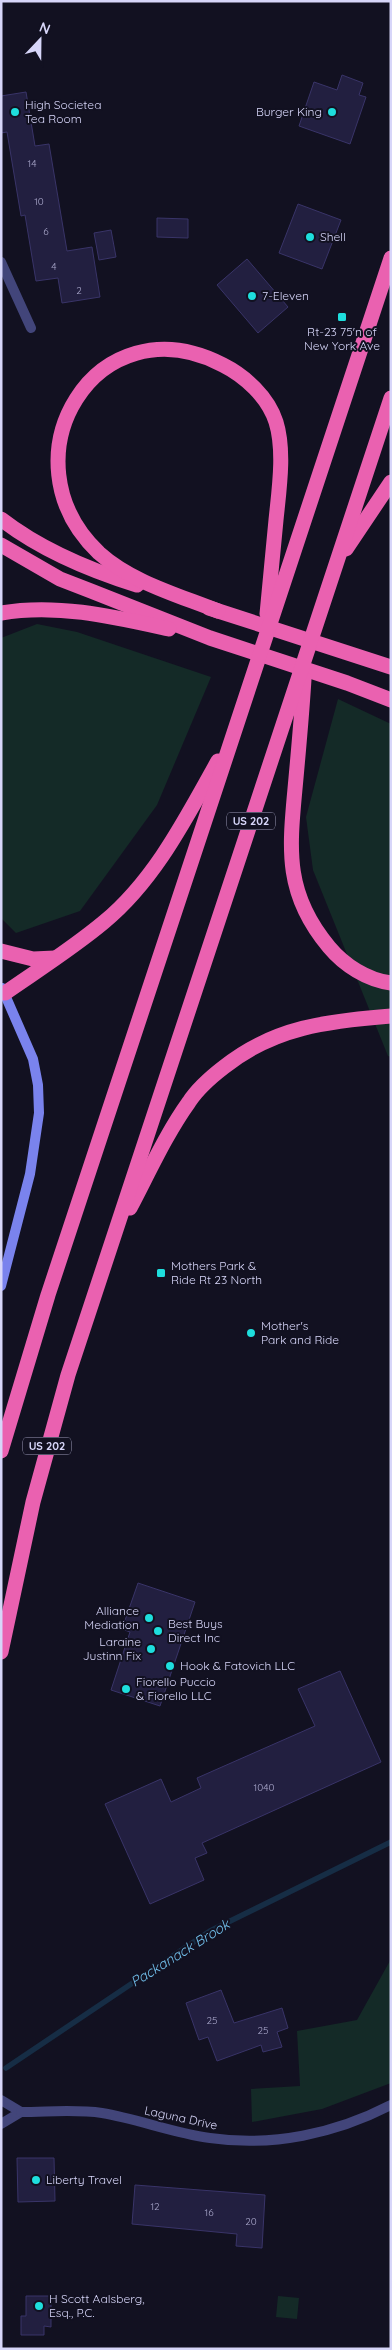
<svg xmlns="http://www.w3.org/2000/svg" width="392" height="2350" viewBox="0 0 392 2350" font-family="Quicksand,sans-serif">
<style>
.green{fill:#142a27}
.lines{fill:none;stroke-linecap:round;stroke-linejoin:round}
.stream{stroke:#162d45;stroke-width:5.5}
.building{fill:#221f40;stroke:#393468}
.street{stroke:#42457a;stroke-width:10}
.secondary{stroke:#7a83ed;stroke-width:10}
.highway{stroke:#ea61b0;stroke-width:15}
.poi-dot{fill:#1ededd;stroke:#121121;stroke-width:2}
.labels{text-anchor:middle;stroke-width:4;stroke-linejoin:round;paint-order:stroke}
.number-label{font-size:10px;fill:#aaa8cb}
.shield{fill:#121121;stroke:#9c9bb8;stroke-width:1}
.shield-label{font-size:11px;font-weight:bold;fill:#d7d6f9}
.poi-label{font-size:12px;fill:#d7d6f9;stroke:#121121;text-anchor:start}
.street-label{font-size:12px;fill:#d7d6f9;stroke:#121121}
.water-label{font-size:14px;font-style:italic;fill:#72c0ec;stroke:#121121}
</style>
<rect width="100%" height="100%" fill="#121121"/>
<g class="green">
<polygon points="37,624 77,632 211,677 157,805 80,911 16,933 1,918 1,638"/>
<polygon points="338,699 391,724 391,1057 388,1056 313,870 306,817"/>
<polygon points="391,1959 391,2083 322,2109 252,2122 251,2089 300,2086 297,2031 357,2020"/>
<polygon points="278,2296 299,2298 297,2319 276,2317"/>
</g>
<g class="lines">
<polyline class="stream" points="6,2068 210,1931 391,1842"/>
</g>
<g class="building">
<polygon points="342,75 363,83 359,95 366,97 350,144 299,126 314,82 337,90"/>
<polygon points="26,92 35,146 49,144 67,251 92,247 100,297 62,303 58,278 36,281 25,215 21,216 7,132 1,133 1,96"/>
<polygon points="298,204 341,220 322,269 279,253"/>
<polygon points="157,218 188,219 188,238 157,237"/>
<polygon points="111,230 116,257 99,260 94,233"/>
<polygon points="247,259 288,307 258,333 217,285"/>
<polygon points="138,1583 195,1602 160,1706 111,1690 130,1632 122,1629"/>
<polygon points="340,1671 381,1762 202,1843 207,1853 195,1858 204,1880 150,1904 105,1804 161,1779 171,1802 201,1788 197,1778 315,1726 298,1689"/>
<polygon points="221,1990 234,2023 282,2008 288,2028 277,2032 282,2047 263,2052 261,2045 217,2061 208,2037 199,2040 186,2003"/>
<polygon points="17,2158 54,2158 55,2201 18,2202"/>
<polygon points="135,2185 265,2195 262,2248 236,2246 237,2234 132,2224"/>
<polygon points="26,2296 51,2296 51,2327 44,2326 44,2335 21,2335 21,2316 26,2316"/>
</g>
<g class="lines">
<g class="street">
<polyline points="1,262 31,328"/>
<polyline points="1,2100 21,2112 1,2124"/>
<path d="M21,2112C48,2112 75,2109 102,2113C138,2119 173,2133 210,2138C272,2147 335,2134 391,2105"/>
</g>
<polyline class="secondary" points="1,1286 30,1174 39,1113 38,1085 33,1059 2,988"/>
<g class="highway">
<path d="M1,519C41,550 89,570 137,585"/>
<polyline points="1,545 60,579 91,591 210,638 347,683 391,700"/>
<polyline points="346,549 391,482"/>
<polyline points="209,608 391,667"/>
<path d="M218,611C178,595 131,582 99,553C0,459 96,299 223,365C245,376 268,397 276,422C285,451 279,490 276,520C273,551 270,583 267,614"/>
<path d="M1,613C57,603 115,617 169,629"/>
<path d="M304,679C302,712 299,745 296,778C290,845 282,891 329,947C344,965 367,980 391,983"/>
<polyline points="1,951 33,959 55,958"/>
<path d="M5,993C38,970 73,948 104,922C155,880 186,818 218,761"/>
<path d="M130,1208C149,1172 166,1134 189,1102C198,1088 211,1077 224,1067C274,1027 328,1021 391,1016"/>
<polyline points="1,1451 48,1295 391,258"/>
<polyline points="1,1652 33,1502 68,1375 391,398"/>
</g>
</g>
<g class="poi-dot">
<circle cx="15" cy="112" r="5"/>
<circle cx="332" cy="112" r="5"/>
<circle cx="310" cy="237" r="5"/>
<circle cx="252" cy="296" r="5"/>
<rect x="337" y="312" width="10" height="10" rx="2.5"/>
<rect x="156" y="1268" width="10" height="10" rx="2.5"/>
<circle cx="251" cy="1333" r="5"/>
<circle cx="149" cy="1618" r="5"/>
<circle cx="158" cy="1631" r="5"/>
<circle cx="151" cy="1649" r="5"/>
<circle cx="170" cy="1666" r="5"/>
<circle cx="126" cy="1689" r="5"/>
<circle cx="36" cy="2180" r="5"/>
<circle cx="39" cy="2306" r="5"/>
</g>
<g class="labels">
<g class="number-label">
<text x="32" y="167">14</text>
<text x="39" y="205">10</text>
<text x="46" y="235">6</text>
<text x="54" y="270">4</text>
<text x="79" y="294">2</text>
<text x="264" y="1791">1040</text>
<text x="212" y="2024">25</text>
<text x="263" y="2034">25</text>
<text x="155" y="2210">12</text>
<text x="209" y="2216">16</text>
<text x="251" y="2225">20</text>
</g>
<g class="shield">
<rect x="227" y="812.5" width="48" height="17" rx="4"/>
<rect x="23" y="1437.5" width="48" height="17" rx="4"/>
</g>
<g class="shield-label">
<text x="251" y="825">US 202</text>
<text x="47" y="1450">US 202</text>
</g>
<g class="poi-label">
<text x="25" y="109">High Societea<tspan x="25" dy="14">Tea Room</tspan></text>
<text x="322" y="116" text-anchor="end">Burger King</text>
<text x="320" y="241">Shell</text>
<text x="262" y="300">7-Eleven</text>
<text x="342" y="336" text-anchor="middle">Rt-23 75'n of<tspan x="342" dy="14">New York Ave</tspan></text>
<text x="171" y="1270">Mothers Park &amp;<tspan x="171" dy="14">Ride Rt 23 North</tspan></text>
<text x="261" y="1330">Mother's<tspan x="261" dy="14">Park and Ride</tspan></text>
<text x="139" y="1615" text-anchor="end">Alliance<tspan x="139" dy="14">Mediation</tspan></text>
<text x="168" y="1628">Best Buys<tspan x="168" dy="14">Direct Inc</tspan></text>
<text x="141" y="1646" text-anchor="end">Laraine<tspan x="141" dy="14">Justinn Fix</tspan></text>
<text x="180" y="1670">Hook &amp; Fatovich LLC</text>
<text x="136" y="1686">Fiorello Puccio<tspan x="136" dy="14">&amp; Fiorello LLC</tspan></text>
<text x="46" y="2184">Liberty Travel</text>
<text x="49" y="2303">H Scott Aalsberg,<tspan x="49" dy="14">Esq., P.C.</tspan></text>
</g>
<g class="street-label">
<text transform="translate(181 2118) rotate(12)" y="4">Laguna Drive</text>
</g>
<g class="water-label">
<text transform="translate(180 1953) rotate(-32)" y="5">Packanack Brook</text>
</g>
</g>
<rect width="392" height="2350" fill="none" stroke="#d7d6f9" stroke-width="5"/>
<g transform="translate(40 40) rotate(22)" stroke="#121121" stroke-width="4" paint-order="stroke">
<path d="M0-4L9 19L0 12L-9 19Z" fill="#d7d6f9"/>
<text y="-8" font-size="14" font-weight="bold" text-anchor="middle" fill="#d7d6f9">N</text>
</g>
</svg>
